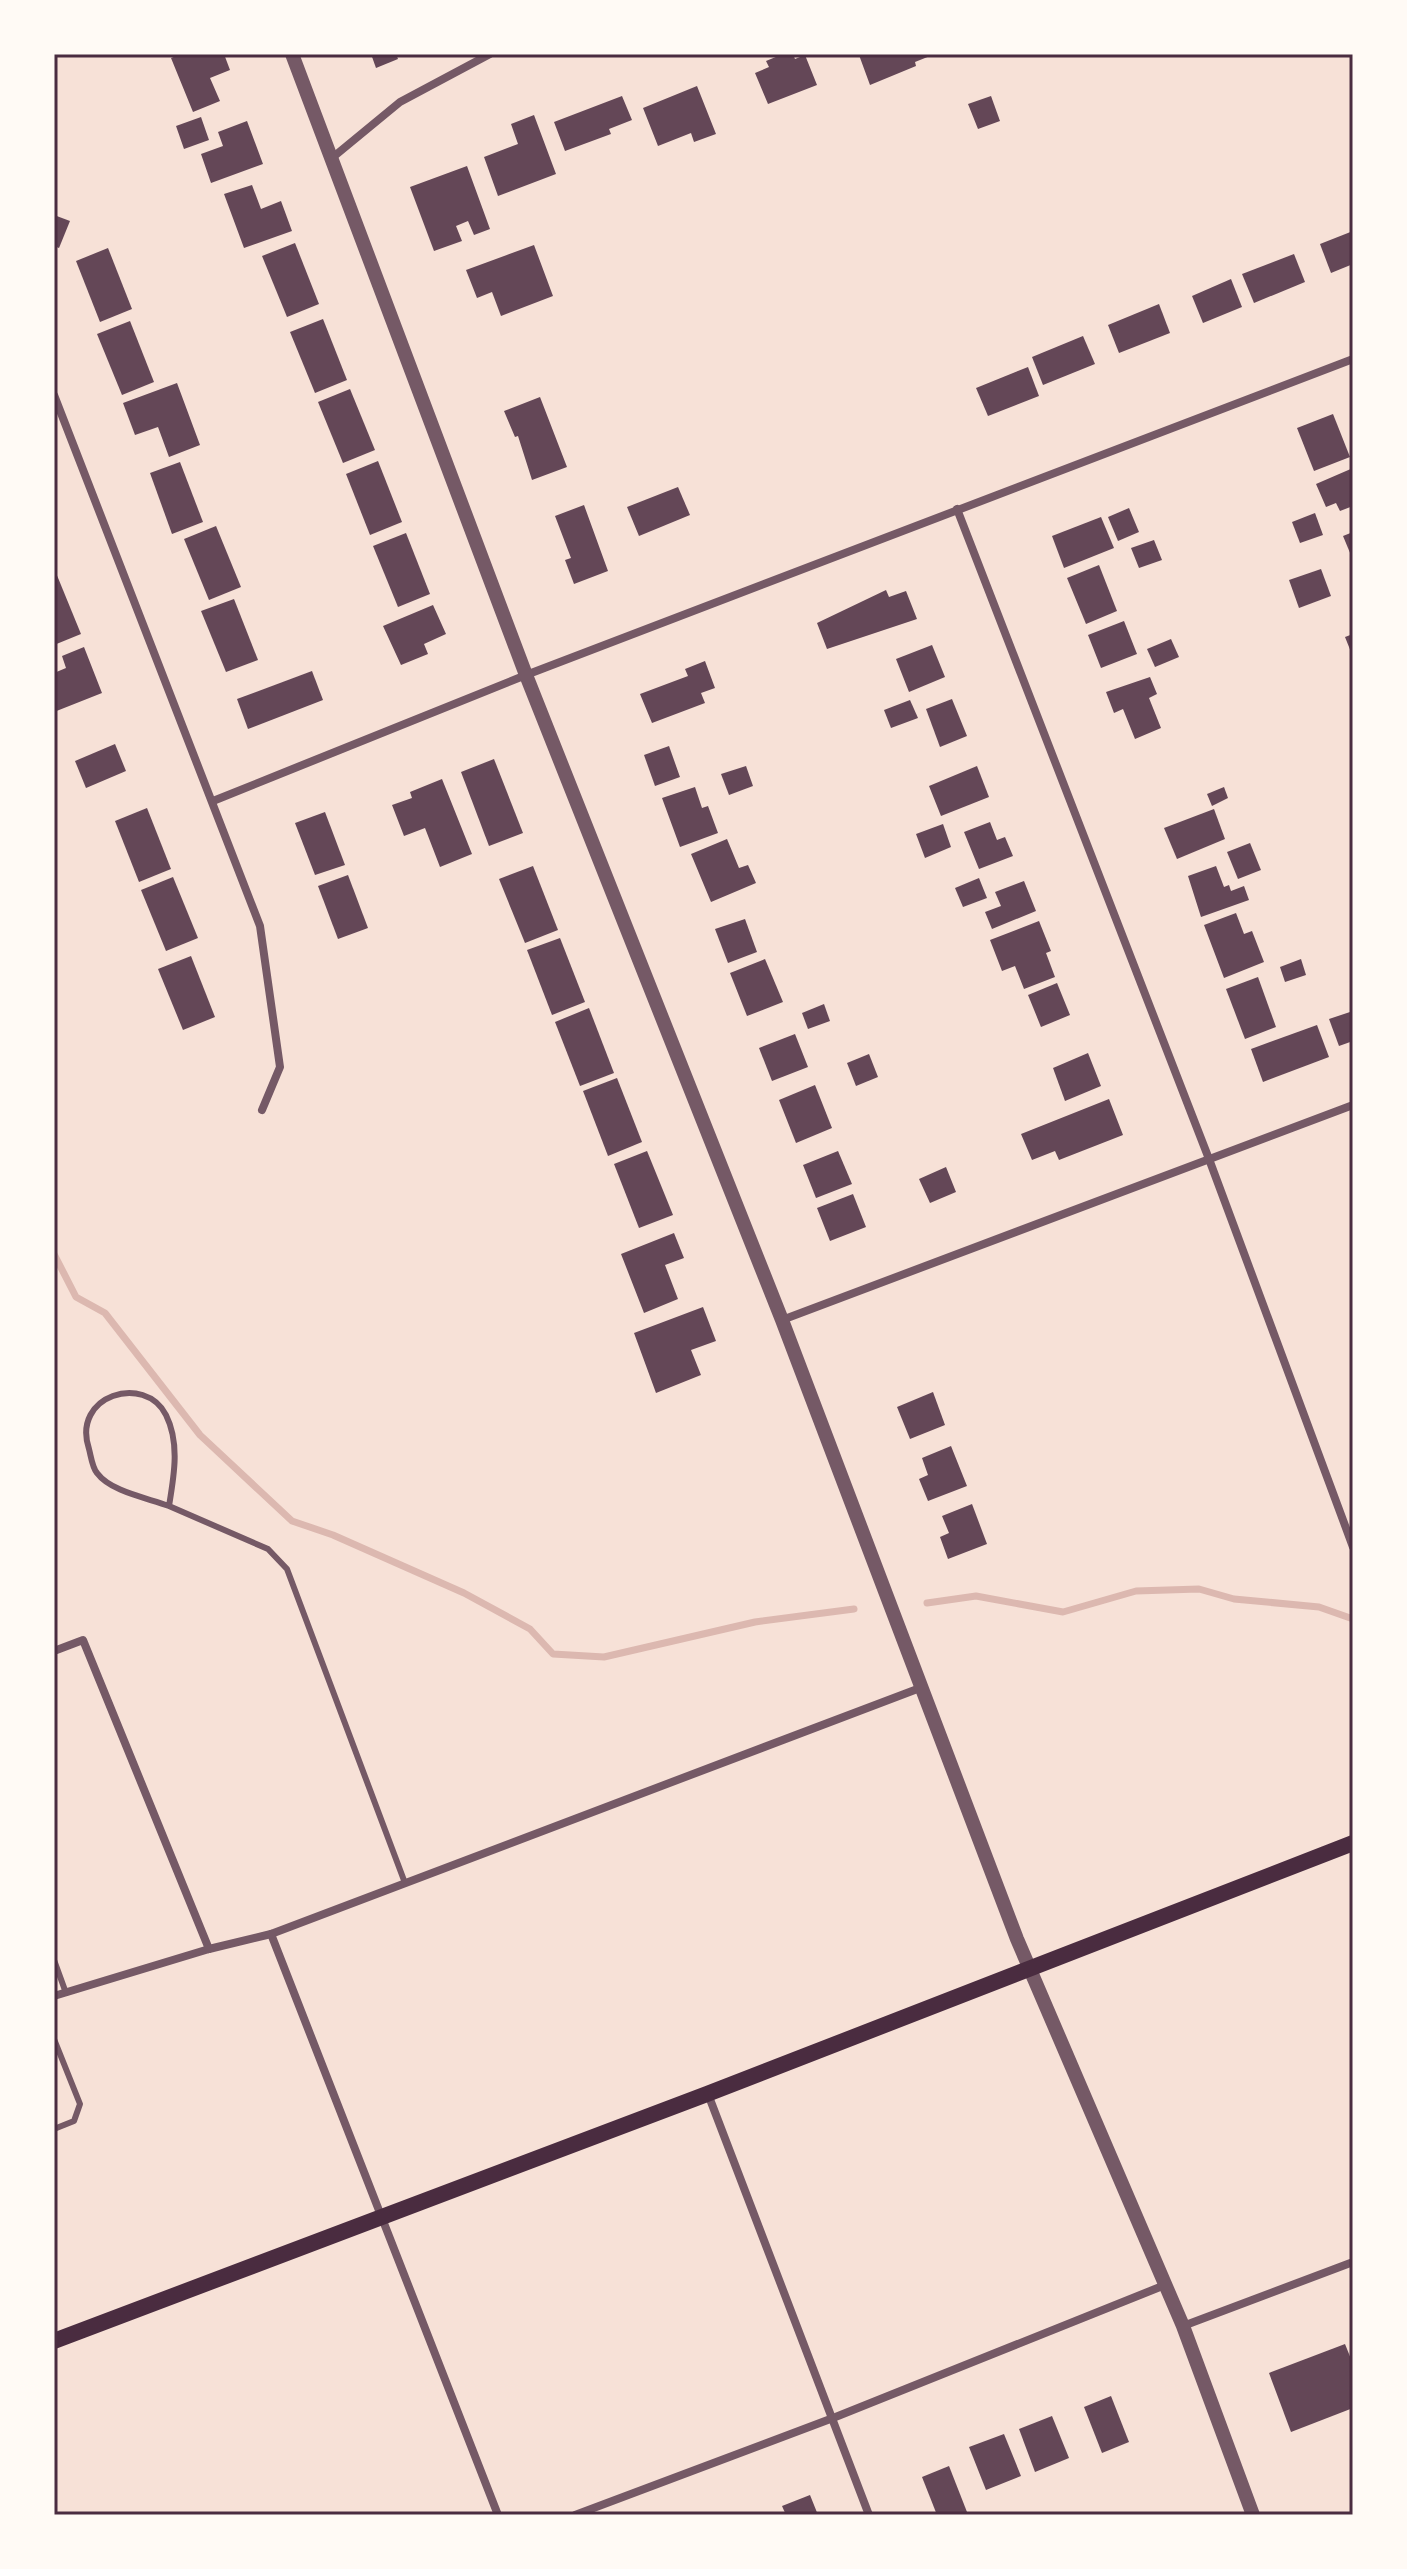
<svg xmlns="http://www.w3.org/2000/svg" width="1407" height="2569" viewBox="0 0 1407 2569" font-family="Jost,sans-serif">
<style>
.lines{fill:none;stroke-linecap:round;stroke-linejoin:round}
.stream{stroke:#dcb8b0;stroke-width:7}
.building{fill:#644757}
.service{stroke:#755966;stroke-width:6}
.minor{stroke:#755966;stroke-width:8}
.tertiary{stroke:#755966;stroke-width:14}
.secondary{stroke:#4a2c40;stroke-width:16}
.neatline{fill:none;stroke:#4a2c40;stroke-width:3}
</style>
<rect width="100%" height="100%" fill="#f7e1d7"/>
<g class="lines">
<g class="stream">
<polyline points="54,1254 76,1297 105,1313 200,1435 292,1521 333,1535 464,1593 530,1629 553,1654 604,1657 755,1622 854,1609"/>
<polyline points="927,1603 976,1596 1063,1612 1136,1591 1199,1589 1234,1599 1319,1607 1353,1619"/>
</g>
</g>
<g class="building">
<polygon points="181,54 224,54 230,70 210,78 220,101 193,112 171,58"/>
<polygon points="371,54 396,54 398,59 376,68"/>
<polygon points="783,54 793,54 795,59 805,55 817,85 768,104 755,73 769,67 766,61"/>
<polygon points="935,54 915,62 916,66 870,85 859,55"/>
<polygon points="697,86 716,134 694,142 691,133 658,146 643,108"/>
<polygon points="622,96 632,120 609,129 611,134 565,151 554,122"/>
<polygon points="991,96 1000,121 978,129 968,104"/>
<polygon points="534,115 556,174 498,196 484,157 518,144 511,124"/>
<polygon points="201,117 209,140 184,149 176,126"/>
<polygon points="247,121 263,164 211,183 201,154 223,146 218,132"/>
<polygon points="467,166 490,229 474,235 468,221 456,226 462,241 434,251 410,187"/>
<polygon points="252,185 261,209 281,201 292,231 244,248 224,194"/>
<polygon points="54,215 70,221 59,248 54,246"/>
<polygon points="1353,231 1353,264 1331,273 1320,244"/>
<polygon points="295,243 319,304 287,317 262,256"/>
<polygon points="534,245 553,296 501,316 492,292 477,298 466,270"/>
<polygon points="108,248 132,309 100,322 76,261"/>
<polygon points="1294,254 1305,282 1254,303 1242,274"/>
<polygon points="1231,279 1242,307 1203,323 1192,296"/>
<polygon points="1159,304 1170,333 1119,353 1108,325"/>
<polygon points="323,319 347,380 315,393 290,332"/>
<polygon points="130,321 154,382 122,395 97,334"/>
<polygon points="1083,336 1095,364 1043,385 1032,357"/>
<polygon points="1028,367 1039,396 988,416 976,388"/>
<polygon points="177,383 200,445 169,457 158,427 135,435 123,403"/>
<polygon points="350,389 375,450 343,463 318,402"/>
<polygon points="540,397 567,467 532,480 518,436 515,437 504,411"/>
<polygon points="1333,414 1350,457 1314,471 1297,428"/>
<polygon points="378,461 402,522 370,535 346,474"/>
<polygon points="180,462 203,522 172,534 150,473"/>
<polygon points="1353,468 1353,506 1340,511 1336,503 1326,507 1316,484"/>
<polygon points="678,487 690,515 639,536 627,507"/>
<polygon points="584,505 608,571 574,584 565,560 571,558 555,516"/>
<polygon points="1129,508 1139,532 1118,541 1108,517"/>
<polygon points="1315,513 1323,535 1300,543 1292,522"/>
<polygon points="1101,517 1114,548 1064,568 1052,536"/>
<polygon points="216,526 241,587 209,600 184,539"/>
<polygon points="1353,532 1353,560 1343,536"/>
<polygon points="406,533 430,594 398,607 373,546"/>
<polygon points="1154,540 1162,560 1139,568 1131,548"/>
<polygon points="1099,565 1117,611 1086,624 1067,578"/>
<polygon points="54,568 81,634 54,645"/>
<polygon points="1321,569 1331,596 1299,608 1289,580"/>
<polygon points="886,590 889,597 906,591 917,619 827,649 817,623"/>
<polygon points="234,599 258,660 226,672 201,611"/>
<polygon points="433,605 446,634 424,644 428,654 401,665 383,626"/>
<polygon points="1124,621 1137,654 1101,668 1088,635"/>
<polygon points="1353,634 1353,657 1345,637"/>
<polygon points="1171,639 1179,657 1155,667 1147,649"/>
<polygon points="932,645 945,677 909,692 896,659"/>
<polygon points="84,647 102,693 54,712 54,673 66,668 62,656"/>
<polygon points="705,661 715,688 701,693 705,703 652,723 640,694 688,676 685,669"/>
<polygon points="312,671 323,700 248,729 237,699"/>
<polygon points="1150,677 1157,694 1149,698 1161,728 1135,739 1123,709 1114,713 1106,692"/>
<polygon points="952,699 967,736 940,747 926,709"/>
<polygon points="910,700 918,718 891,728 884,710"/>
<polygon points="115,744 126,771 86,788 75,761"/>
<polygon points="669,746 680,777 655,786 644,755"/>
<polygon points="494,759 523,833 489,846 461,772"/>
<polygon points="746,766 753,786 729,795 721,774"/>
<polygon points="977,766 989,797 941,816 929,786"/>
<polygon points="442,779 472,854 440,867 425,828 404,836 392,805 412,798 410,792"/>
<polygon points="695,787 702,808 708,806 718,833 680,847 662,798"/>
<polygon points="1224,787 1228,798 1212,806 1207,794"/>
<polygon points="147,808 171,869 139,882 115,821"/>
<polygon points="1214,809 1225,839 1177,859 1164,828"/>
<polygon points="325,812 345,865 315,875 295,823"/>
<polygon points="990,822 997,840 1005,837 1013,856 979,869 964,832"/>
<polygon points="943,824 951,847 925,858 916,834"/>
<polygon points="727,839 739,868 748,865 756,883 711,902 691,854"/>
<polygon points="1250,843 1261,870 1238,879 1227,852"/>
<polygon points="533,866 558,930 525,943 499,879"/>
<polygon points="1216,866 1224,887 1229,885 1231,891 1244,886 1249,900 1201,917 1188,876"/>
<polygon points="348,875 368,928 338,939 318,886"/>
<polygon points="173,877 198,938 166,951 141,890"/>
<polygon points="979,878 987,898 963,907 955,888"/>
<polygon points="1024,881 1036,911 992,929 985,912 1001,906 995,892"/>
<polygon points="1236,913 1244,934 1252,931 1264,962 1224,978 1204,925"/>
<polygon points="745,919 757,952 728,963 715,929"/>
<polygon points="1039,921 1051,951 1046,953 1055,977 1024,989 1015,966 1002,971 990,940"/>
<polygon points="560,938 585,1002 552,1015 527,950"/>
<polygon points="191,956 215,1017 183,1030 158,969"/>
<polygon points="765,959 783,1002 747,1016 730,973"/>
<polygon points="1301,959 1306,975 1285,982 1280,967"/>
<polygon points="1258,977 1276,1027 1245,1039 1226,989"/>
<polygon points="1057,983 1070,1015 1041,1027 1028,995"/>
<polygon points="824,1004 830,1021 808,1029 802,1013"/>
<polygon points="589,1008 614,1073 580,1086 555,1022"/>
<polygon points="1353,1011 1353,1041 1339,1046 1329,1019"/>
<polygon points="1317,1025 1329,1057 1263,1082 1251,1049"/>
<polygon points="795,1034 808,1067 772,1081 759,1048"/>
<polygon points="1088,1053 1101,1086 1065,1101 1053,1068"/>
<polygon points="869,1054 878,1077 856,1086 847,1063"/>
<polygon points="617,1078 642,1142 608,1156 583,1091"/>
<polygon points="815,1085 832,1128 796,1143 779,1100"/>
<polygon points="1109,1099 1123,1135 1059,1160 1055,1151 1032,1160 1021,1134"/>
<polygon points="647,1151 673,1215 639,1228 614,1164"/>
<polygon points="838,1151 852,1184 816,1198 803,1165"/>
<polygon points="946,1167 956,1192 930,1203 919,1179"/>
<polygon points="853,1194 866,1227 830,1241 817,1208"/>
<polygon points="674,1233 684,1258 665,1265 678,1299 644,1313 621,1254"/>
<polygon points="703,1307 716,1341 691,1350 701,1375 656,1393 634,1333"/>
<polygon points="933,1392 945,1425 910,1439 897,1407"/>
<polygon points="951,1446 967,1486 928,1501 919,1479 928,1475 922,1458"/>
<polygon points="972,1504 987,1544 948,1559 940,1537 949,1533 942,1516"/>
<polygon points="1345,2344 1353,2364 1353,2408 1291,2432 1269,2373"/>
<polygon points="1111,2396 1129,2442 1102,2453 1084,2407"/>
<polygon points="1052,2416 1069,2458 1035,2472 1019,2429"/>
<polygon points="1004,2434 1021,2476 986,2490 969,2447"/>
<polygon points="949,2466 967,2512 937,2515 922,2477"/>
<polygon points="810,2495 818,2515 786,2515 782,2506"/>
</g>
<g class="lines">
<g class="service">
<path d="M169,1506C148,1498 111,1492 97,1473C92,1467 91,1456 89,1449C71,1395 145,1373 166,1415C180,1443 174,1476 169,1506L268,1549L287,1569L405,1883"/>
<polyline points="54,1960 66,1993"/>
<polyline points="54,2039 80,2104 74,2121 54,2129"/>
</g>
<g class="minor">
<polyline points="332,158 400,102 490,54"/>
<polyline points="54,395 260,926 280,1067 262,1110"/>
<polyline points="957,509 1209,1159 1353,1547"/>
<polyline points="213,801 526,675 1353,359"/>
<polyline points="782,1320 1353,1105"/>
<polyline points="54,1651 83,1640 209,1949"/>
<polyline points="271,1934 498,2515"/>
<polyline points="54,1996 209,1949 271,1934 920,1688"/>
<polyline points="708,2094 869,2515"/>
<polyline points="1183,2326 1353,2262"/>
<polyline points="575,2515 833,2418 1165,2285"/>
</g>
<polyline class="tertiary" points="292,54 526,675 782,1320 1017,1939 1183,2326 1253,2515"/>
<polyline class="secondary" points="54,2341 707,2094 1353,1843"/>
</g>
<rect width="1407" height="2569" fill="none" stroke="#fffaf5" stroke-width="112"/>
<rect x="56" y="56" width="1295" height="2457" class="neatline"/>
</svg>
